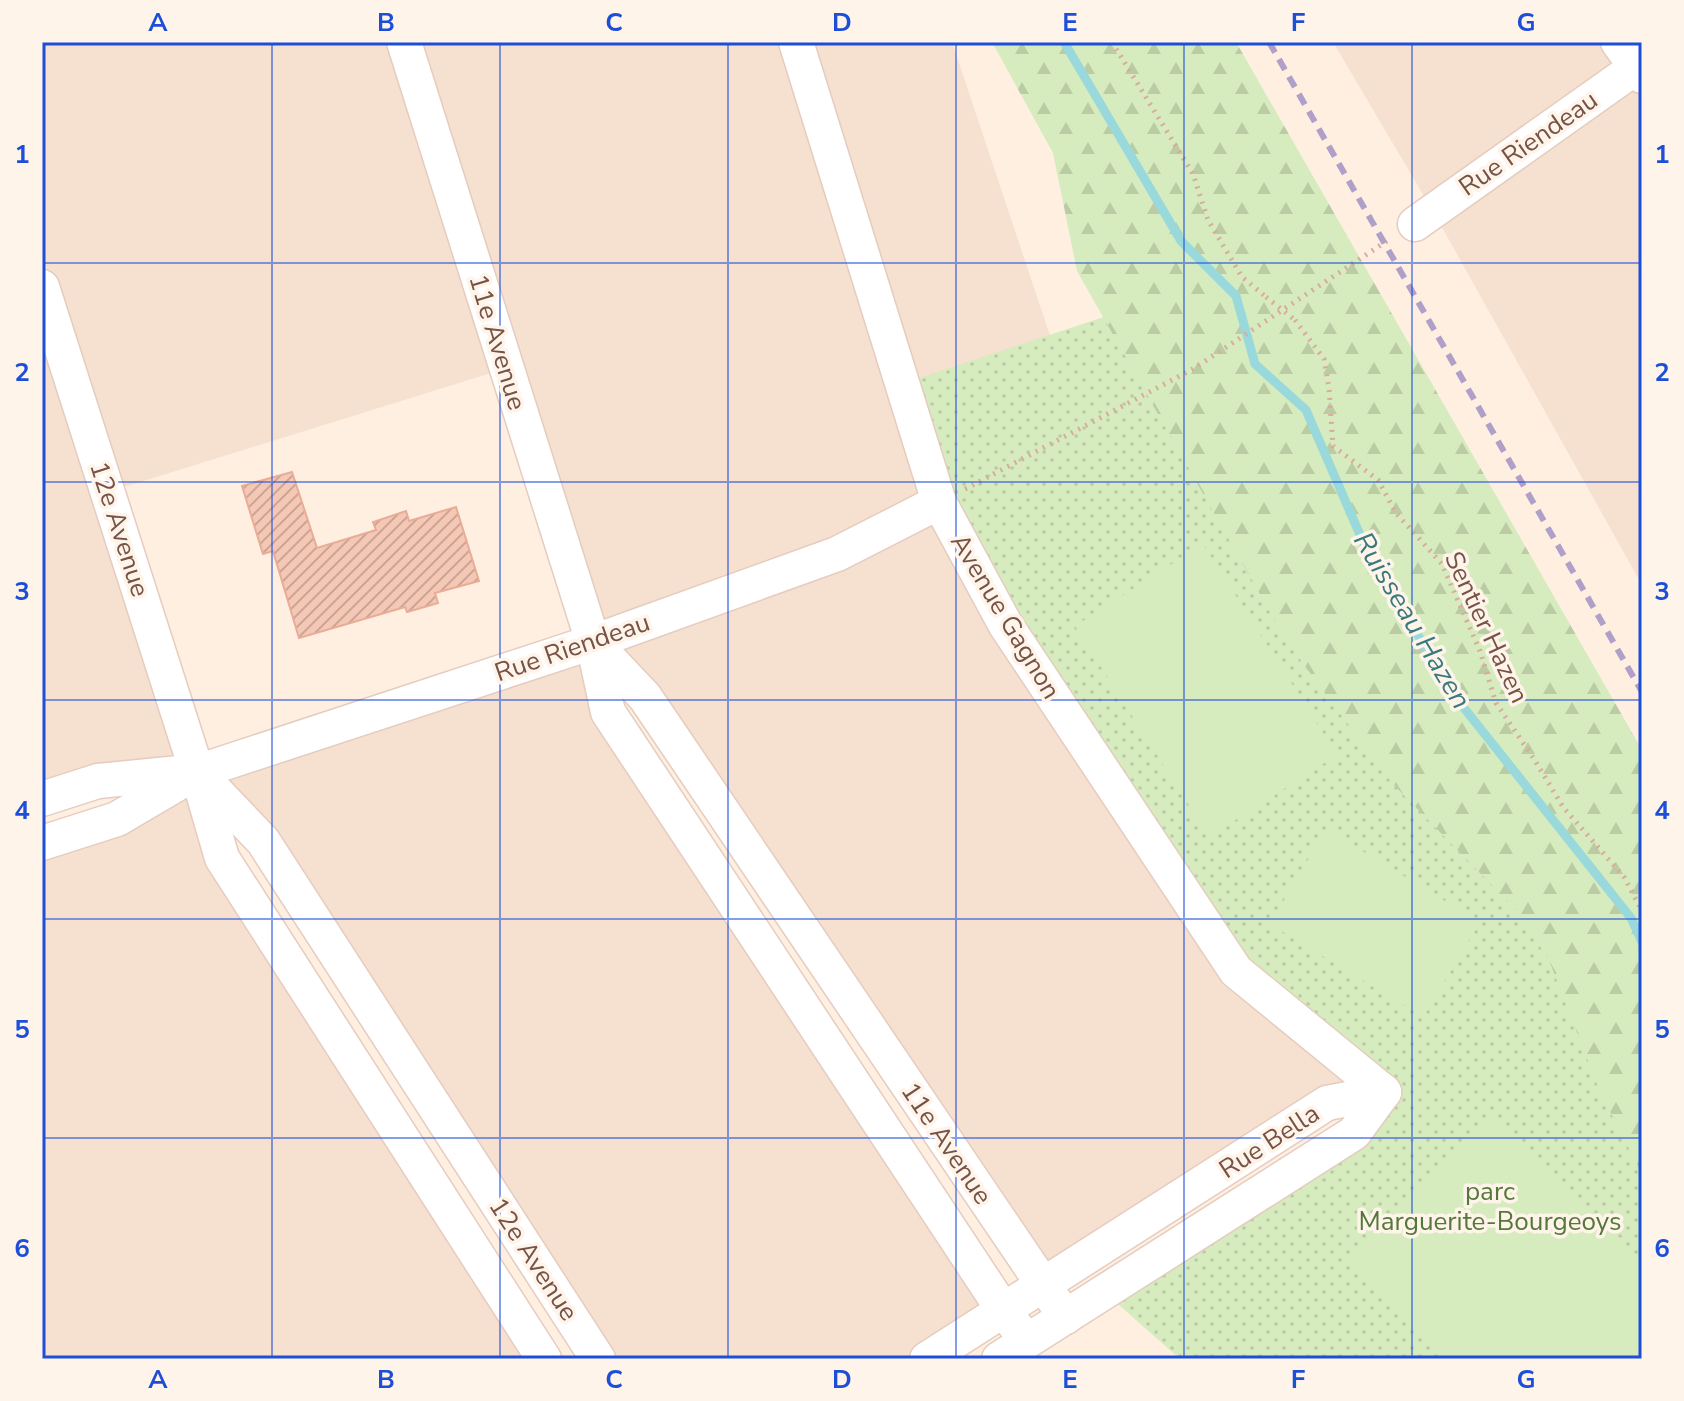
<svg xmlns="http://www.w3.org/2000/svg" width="1684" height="1401" viewBox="0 0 1684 1401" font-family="'Nunito Sans',sans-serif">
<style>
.residential{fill:#f6e0cf;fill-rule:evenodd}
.grass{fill:url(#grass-dots)}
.forest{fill:url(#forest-firs)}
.garden{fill:#d6ecbe}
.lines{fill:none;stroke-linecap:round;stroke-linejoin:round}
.stream{stroke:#9ad9db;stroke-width:9}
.building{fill:url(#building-hatch);stroke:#e9ac96;stroke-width:2}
.street-casing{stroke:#e5ccbf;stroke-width:37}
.path{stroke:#daab9a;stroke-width:5;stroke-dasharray:2 6;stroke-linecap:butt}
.street{stroke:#fff;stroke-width:34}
.rail{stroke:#b09fc8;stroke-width:6;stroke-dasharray:12 8;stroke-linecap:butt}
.path-bridge{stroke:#daab9a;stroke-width:5;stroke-dasharray:2 6;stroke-linecap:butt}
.grid{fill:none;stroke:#1d4ed8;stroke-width:2;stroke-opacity:0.55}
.labels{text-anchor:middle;stroke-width:7;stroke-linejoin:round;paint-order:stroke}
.street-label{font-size:26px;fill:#775246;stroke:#fff4e9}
.park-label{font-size:26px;fill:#54783b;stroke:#fff4e9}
.water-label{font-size:28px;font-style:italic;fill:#397a7e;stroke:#fff4e9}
.neatline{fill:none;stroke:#1d4ed8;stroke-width:3}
.grid-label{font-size:26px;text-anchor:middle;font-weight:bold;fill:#1d4ed8}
</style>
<defs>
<pattern id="grass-dots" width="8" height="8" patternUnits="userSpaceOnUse" patternTransform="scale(2)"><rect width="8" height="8" fill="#d6ecbe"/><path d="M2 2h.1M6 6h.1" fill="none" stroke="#bbcca5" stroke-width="1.8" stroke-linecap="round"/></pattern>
<pattern id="forest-firs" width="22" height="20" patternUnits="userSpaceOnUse" patternTransform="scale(2)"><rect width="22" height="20" fill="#d6ecbe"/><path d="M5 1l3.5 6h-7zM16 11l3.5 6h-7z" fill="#bbcca5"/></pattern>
<pattern id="building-hatch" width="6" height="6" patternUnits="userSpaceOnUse" patternTransform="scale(2)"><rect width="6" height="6" fill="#f5c8b6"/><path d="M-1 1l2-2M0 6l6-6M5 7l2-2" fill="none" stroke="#cba596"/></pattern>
</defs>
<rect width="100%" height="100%" fill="#feefe1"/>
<g class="residential">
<path d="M42,42H952L1075,410L1384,1092L1327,1103L1044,1286L593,643L608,712L1004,1311L927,1359H598L199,773L222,858L544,1359H42V843L195,772L42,799ZM507,368L592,642L198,772L108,492Z"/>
<polygon points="1333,42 1642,42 1642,585 1434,213"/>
</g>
<polygon class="grass" points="1140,305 1642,1055 1642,1359 1180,1359 1110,1297 1384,1092 1236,971 1005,624 907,382"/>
<polygon class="forest" points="992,42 1236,42 1642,750 1642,1174 1600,1092 1549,960 1516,910 1391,782 1287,642 1077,271 1053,153"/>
<g class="garden">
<polygon points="1203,544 1337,755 1209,837 1075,626"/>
<polygon points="1326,829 1480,922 1423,1017 1270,924"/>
<polygon points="1491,1113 1642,1263 1642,1359 1446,1359 1346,1260"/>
</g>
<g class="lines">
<polyline class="stream" points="1064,42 1181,241 1236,296 1255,364 1306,410 1370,558 1460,703 1631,918 1642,942"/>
</g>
<polygon class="building" points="292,472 317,548 376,530 373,522 406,511 409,521 456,507 479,581 435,593 438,603 407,612 405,607 299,638 273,551 263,554 242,486"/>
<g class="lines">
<defs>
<g id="street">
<polyline points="404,42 593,642 608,712 1004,1311 1027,1341"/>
<polyline points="796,42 939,502 1005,624 1236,971 1384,1092"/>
<polyline points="1618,42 1642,76"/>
<polyline points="1415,224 1642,63"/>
<polyline points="42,287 197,772 222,858 544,1359"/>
<polyline points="593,642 645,697 1044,1286 1066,1317"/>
<polyline points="200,775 263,841 598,1359"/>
<polyline points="42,799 98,781 189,772"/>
<polyline points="42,843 117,819 197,772 593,642 837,554 939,502"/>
<polyline points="927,1359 1327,1103 1384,1092"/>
<polyline points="999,1359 1354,1133 1384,1092"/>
</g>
</defs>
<use href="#street" class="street-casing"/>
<g class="path">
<polyline points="1112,42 1193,174 1208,220 1242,277 1266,297"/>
<polyline points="1295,320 1324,359 1329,388 1333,446 1378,480 1396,513 1442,564 1480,651 1496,703 1534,759 1563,807 1624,877 1642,911"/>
<polyline points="965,489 1193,369 1390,239"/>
</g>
<use href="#street" class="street"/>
<polyline class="rail" points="1269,42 1642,692"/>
<polyline class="path-bridge" points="1266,297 1295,320"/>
</g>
<path class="grid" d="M272,42V1359M500,42V1359M728,42V1359M956,42V1359M1184,42V1359M1412,42V1359M42,263H1642M42,482H1642M42,700H1642M42,919H1642M42,1138H1642"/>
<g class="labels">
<g class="street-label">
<text transform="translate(1528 143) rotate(-35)" y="9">Rue Riendeau</text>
<text transform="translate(498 342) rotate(73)" y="9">11e Avenue</text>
<text transform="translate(120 529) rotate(72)" y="9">12e Avenue</text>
<text transform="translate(1006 616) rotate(59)" y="9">Avenue Gagnon</text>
<text transform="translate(1487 627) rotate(65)" y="9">Sentier Hazen</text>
<text transform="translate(572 647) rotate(-19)" y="9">Rue Riendeau</text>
<text transform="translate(1269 1141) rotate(-33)" y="9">Rue Bella</text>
<text transform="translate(947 1143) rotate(56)" y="9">11e Avenue</text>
<text transform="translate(534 1259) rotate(57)" y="9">12e Avenue</text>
</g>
<g class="park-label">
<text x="1490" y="1200">parc<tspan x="1490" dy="30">Marguerite-Bourgeoys</tspan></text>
</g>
<g class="water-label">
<text transform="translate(1413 620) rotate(59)" y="10">Ruisseau Hazen</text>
</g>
</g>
<rect width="1684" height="1401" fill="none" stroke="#fff4e9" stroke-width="88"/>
<rect x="44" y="44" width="1596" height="1313" class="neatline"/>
<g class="grid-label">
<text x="158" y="31">A</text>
<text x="386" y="31">B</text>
<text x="614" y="31">C</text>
<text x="842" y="31">D</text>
<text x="1070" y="31">E</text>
<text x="1298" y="31">F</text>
<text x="1526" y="31">G</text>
<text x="22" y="163">1</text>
<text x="1662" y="163">1</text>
<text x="22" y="381">2</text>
<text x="1662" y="381">2</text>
<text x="22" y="600">3</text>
<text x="1662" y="600">3</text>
<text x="22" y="819">4</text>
<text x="1662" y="819">4</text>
<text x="22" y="1038">5</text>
<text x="1662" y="1038">5</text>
<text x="22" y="1257">6</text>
<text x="1662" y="1257">6</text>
<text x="158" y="1388">A</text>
<text x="386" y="1388">B</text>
<text x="614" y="1388">C</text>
<text x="842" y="1388">D</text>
<text x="1070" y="1388">E</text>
<text x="1298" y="1388">F</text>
<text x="1526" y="1388">G</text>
</g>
</svg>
